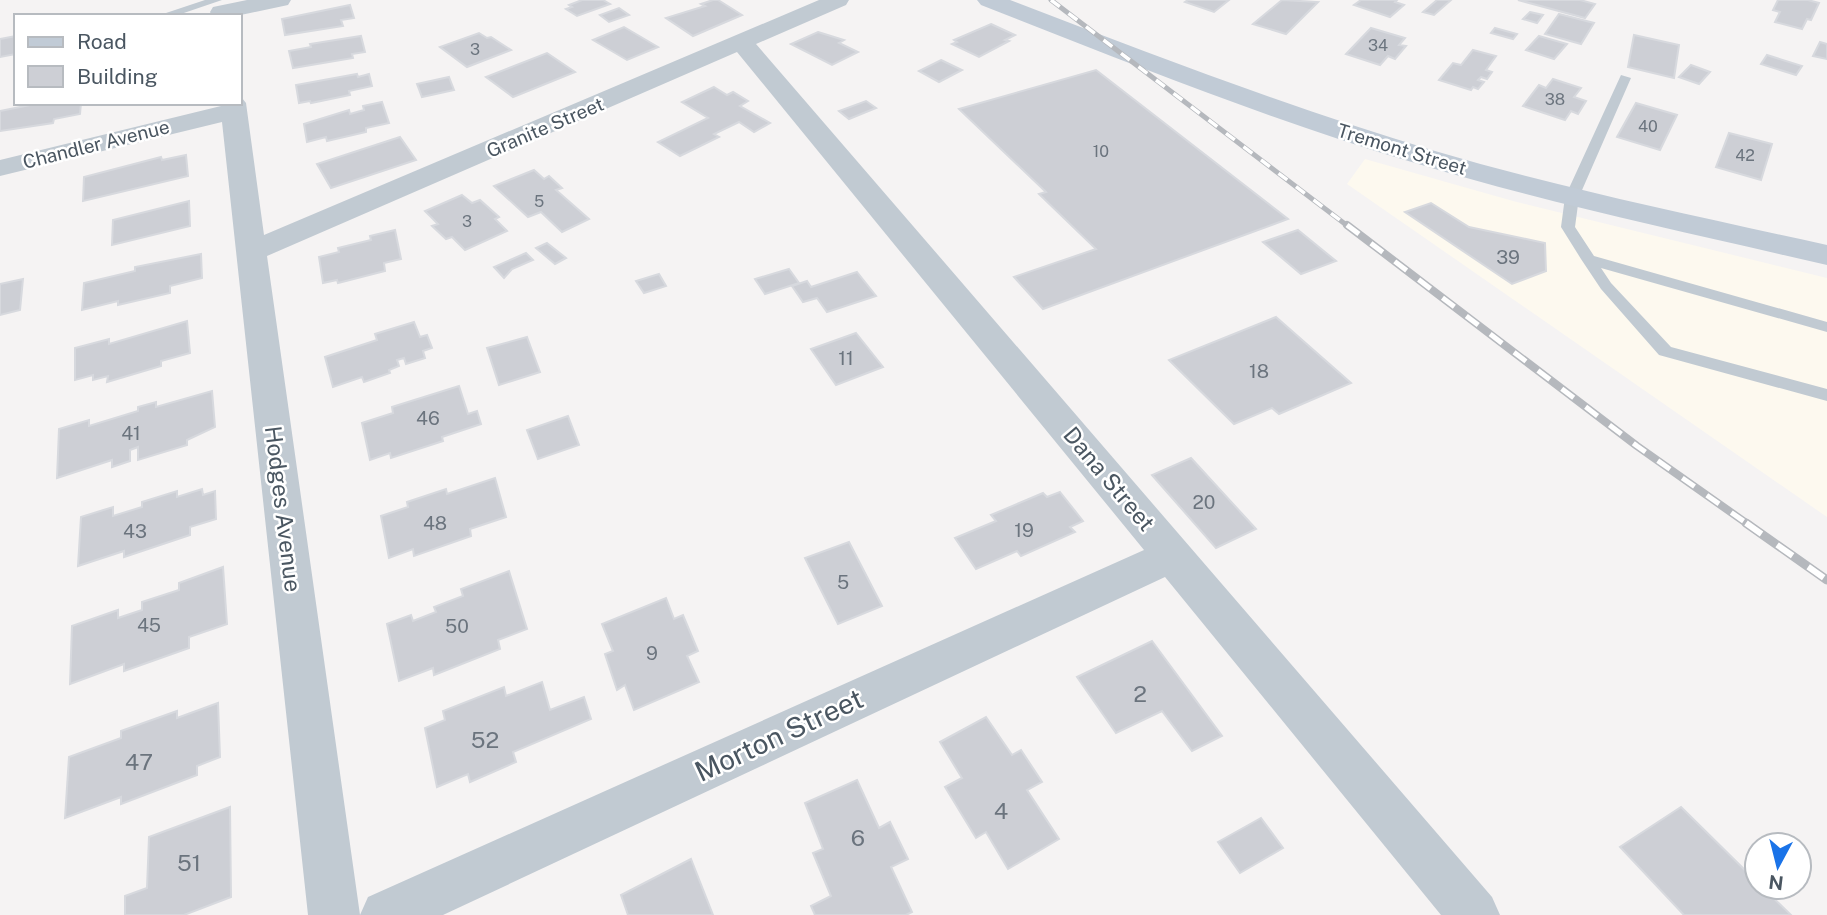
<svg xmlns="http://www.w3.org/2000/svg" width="1827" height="915" viewBox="0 0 1827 915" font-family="'Public Sans',sans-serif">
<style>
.commercial{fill:#fdf9ef}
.building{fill:#cdcfd5;stroke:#d7d9de;stroke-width:2}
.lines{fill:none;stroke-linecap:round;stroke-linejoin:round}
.lane{fill:#c1cad2;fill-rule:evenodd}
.street{fill:#c1cad2;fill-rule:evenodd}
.secondary{fill:#c1cbd6;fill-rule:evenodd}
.rail-far2-casing{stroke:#b5b8bd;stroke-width:5}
.rail-far1-casing{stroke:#b5b8bd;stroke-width:8}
.rail-casing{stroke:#b5b8bd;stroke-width:9}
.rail-far2{stroke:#fff;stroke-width:3.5;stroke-dasharray:11;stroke-linecap:butt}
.rail-far1{stroke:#fff;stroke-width:5;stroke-dasharray:15;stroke-linecap:butt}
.rail{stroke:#fff;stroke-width:6;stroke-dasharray:19;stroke-linecap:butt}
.labels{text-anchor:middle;stroke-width:5;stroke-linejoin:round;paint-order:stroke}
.far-number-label{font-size:16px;fill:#6b747e}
.far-street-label{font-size:19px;fill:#4a5661;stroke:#fff}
.number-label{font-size:19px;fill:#6b747e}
.street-label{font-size:23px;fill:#4a5661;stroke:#fff}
.near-number-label{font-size:23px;fill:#6b747e}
.near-street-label{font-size:28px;fill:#4a5661;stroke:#fff}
</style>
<rect width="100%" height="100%" fill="#f5f3f3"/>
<polygon class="commercial" points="1365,159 1513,201 1827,278 1827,517 1347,184"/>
<g class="building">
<polygon points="582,0 603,0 610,4 577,16 566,9 572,7 569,5"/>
<polygon points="713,0 718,0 742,15 693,36 666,18 705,6 701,4"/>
<polygon points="1188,0 1229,0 1214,12 1185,2"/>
<polygon points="1282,0 1318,2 1286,34 1253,24"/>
<polygon points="1361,0 1397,0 1395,2 1404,5 1390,17 1354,5"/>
<polygon points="1437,0 1451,0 1434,15 1423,12"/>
<polygon points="1518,0 1580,0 1595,4 1585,18"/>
<polygon points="1778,0 1808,0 1819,3 1811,20 1807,19 1802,29 1775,22 1780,12 1773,10"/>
<polygon points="350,5 354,18 341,20 343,26 285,35 282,19"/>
<polygon points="619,8 629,15 609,22 600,15"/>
<polygon points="1530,12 1543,15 1537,23 1523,19"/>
<polygon points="1559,14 1594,23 1581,44 1545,34"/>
<polygon points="991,24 1015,35 1005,40 1009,41 979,57 952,44 957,42 954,40"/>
<polygon points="624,27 658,47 627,60 593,40"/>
<polygon points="1371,28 1405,38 1399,45 1406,46 1395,59 1388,56 1380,65 1346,54"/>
<polygon points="1495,28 1517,34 1513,39 1491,33"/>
<polygon points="818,32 844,40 839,43 858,52 832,65 791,44"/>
<polygon points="479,33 487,38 491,37 511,50 467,67 440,47"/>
<polygon points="1634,35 1679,45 1674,78 1628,67"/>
<polygon points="16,36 16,54 0,57 0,39"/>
<polygon points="361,36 365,52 352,54 353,58 293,68 289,51 311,47 310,44"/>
<polygon points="1539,36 1567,44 1554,59 1526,50"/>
<polygon points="1820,42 1827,44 1827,59 1813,56"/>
<polygon points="1473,50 1496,56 1486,70 1492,72 1487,79 1481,77 1478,80 1484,82 1478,89 1473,87 1471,90 1439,80 1453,63 1461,65"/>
<polygon points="547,53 575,72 513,97 486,77"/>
<polygon points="1767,55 1802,66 1796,75 1761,64"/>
<polygon points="941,60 962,70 939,82 919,71"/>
<polygon points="1691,65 1710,72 1699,84 1679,77"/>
<polygon points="1096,70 1288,219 1043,309 1014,277 1096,249 1039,194 1046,192 959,109"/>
<polygon points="357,74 358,77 369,74 372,86 349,91 350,95 311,103 310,101 299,103 296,85"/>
<polygon points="449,77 454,90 422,97 417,84"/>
<polygon points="1553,79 1581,88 1574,97 1586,101 1578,114 1571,111 1565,120 1523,106 1539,85 1546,88"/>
<polygon points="714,87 727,95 733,92 748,101 740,106 770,123 754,132 739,122 714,134 719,137 680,156 658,142 708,118 682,102"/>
<polygon points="866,101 876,108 849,119 839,111"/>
<polygon points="382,102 389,123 366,128 366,132 327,141 326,137 307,142 304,124 349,110 350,114 364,110 363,106"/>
<polygon points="40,103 81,103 80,114 54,119 53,123 0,131 0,111"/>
<polygon points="1636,103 1677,115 1660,150 1617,137"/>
<polygon points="1729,133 1772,144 1761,180 1716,167"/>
<polygon points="400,137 416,160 331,188 317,164"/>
<polygon points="186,155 188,176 83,201 84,177 161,157 162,160"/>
<polygon points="534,170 544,179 549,176 562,188 556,190 589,219 562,232 541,212 528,217 494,186"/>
<polygon points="462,195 472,203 480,200 499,217 495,219 507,231 465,250 452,237 446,239 432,226 438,224 425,211"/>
<polygon points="189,201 190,226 112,245 113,220"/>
<polygon points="1431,203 1469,227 1545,243 1546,271 1512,284 1405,212"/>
<polygon points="395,230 401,259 384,263 385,271 338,283 337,280 323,283 319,257 339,252 338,248 371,240 370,236"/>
<polygon points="1298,230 1336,261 1301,274 1263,242"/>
<polygon points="547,243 566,258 555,264 536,248"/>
<polygon points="526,253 533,260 512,269 504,278 494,267"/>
<polygon points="201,254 202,278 170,286 170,293 118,305 118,301 82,310 84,283 135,271 135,267"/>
<polygon points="789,269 799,283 765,294 755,279"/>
<polygon points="857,272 876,296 827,312 817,298 803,302 792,286 807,281 811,287"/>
<polygon points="659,274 666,286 644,293 636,281"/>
<polygon points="23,279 20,310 0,315 0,284"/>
<polygon points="1276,317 1351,383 1279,414 1272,408 1234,424 1169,360"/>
<polygon points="187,321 190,353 161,361 161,366 107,382 108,376 93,380 93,375 75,380 75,348 109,339 109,344"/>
<polygon points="414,322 420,337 427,335 432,348 423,351 425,358 406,364 404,358 397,360 399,366 389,370 390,373 364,382 362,377 333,387 325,357 377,340 375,334"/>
<polygon points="856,333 883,367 836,385 811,349"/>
<polygon points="527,337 540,372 499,385 487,348"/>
<polygon points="459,386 468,414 477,411 481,424 442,437 443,441 391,458 390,453 370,460 362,423 393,413 392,407"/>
<polygon points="212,391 215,427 187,440 187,445 138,460 138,447 130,450 130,461 112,467 112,460 57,478 59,429 89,420 89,426 138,411 138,407 156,402 156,407"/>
<polygon points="568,416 579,445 538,459 527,430"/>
<polygon points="1191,458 1256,529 1216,548 1152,475"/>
<polygon points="495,478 506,517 470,529 471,536 414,556 413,549 389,558 381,516 408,507 407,502 446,489 447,494"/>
<polygon points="202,489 203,495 215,491 216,519 190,527 190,535 124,557 124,551 78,566 81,517 113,507 113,516 142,507 142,502 177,491 177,497"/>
<polygon points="1060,492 1083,521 1070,527 1075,532 1021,556 1017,551 976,569 955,538 996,521 991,515 1043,493 1047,497"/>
<polygon points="849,542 882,606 838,624 805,558"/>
<polygon points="223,567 227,624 189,637 189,648 124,671 124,664 70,684 72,626 118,610 118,618 142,610 142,602 179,590 179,583"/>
<polygon points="509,571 527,629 498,640 500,649 434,675 433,668 399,681 387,624 411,615 413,621 436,612 434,607 463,596 461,589"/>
<polygon points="666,598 674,619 683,615 698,651 687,656 699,682 634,710 625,685 617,690 605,654 613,651 602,624"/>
<polygon points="1152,641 1222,736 1192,751 1162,711 1116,733 1077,677"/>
<polygon points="542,682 550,710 584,697 591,719 513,752 516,762 470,782 468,774 437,787 425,728 445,720 443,711 504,687 506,696"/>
<polygon points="218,703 220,757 197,766 197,775 121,804 121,797 65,818 69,757 121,738 121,731 177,711 177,718"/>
<polygon points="986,717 1012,755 1021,750 1042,782 1027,790 1059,839 1008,869 986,832 976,838 945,787 962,778 940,742"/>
<polygon points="857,780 879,828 890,822 908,859 891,867 912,912 906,915 815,915 811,906 831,896 813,853 823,849 805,803"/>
<polygon points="230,807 231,897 184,915 125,915 125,896 147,888 149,837"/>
<polygon points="1681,807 1757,882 1757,887 1762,887 1791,915 1684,915 1620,847"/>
<polygon points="1261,818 1283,848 1240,873 1218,842"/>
<polygon points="691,859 713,915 628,915 621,895"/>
</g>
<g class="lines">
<g class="lane">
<polygon points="205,0 222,0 175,16 157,16"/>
<polygon points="1621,75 1631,78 1579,197 1575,227 1594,256 1827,322 1827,332 1601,268 1611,283 1671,347 1827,389 1827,401 1659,355 1601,289 1581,259 1561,227 1565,197"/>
</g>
<g class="street">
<polygon points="247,0 291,0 288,5 236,16 212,16 210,12 213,7"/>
<polygon points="819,0 849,0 846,5 756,44 1492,897 1500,915 1441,915 1165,577 443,915 360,915 368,897 1144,550 737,52 267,256 360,915 308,915 222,122 0,176 0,160 221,106 220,103 240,103 240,97 242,98 246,103 264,235"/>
</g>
<path class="secondary" d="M977,0H1010C1151,54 1291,108 1435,151C1564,189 1696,216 1827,245V265C1689,233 1550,204 1415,163C1267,119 1124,61 981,5Z"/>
<defs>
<polyline id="rail-far2" points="1051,0 1349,227"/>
<polyline id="rail-far1" points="1347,225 1637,446 1749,525"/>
<polyline id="rail" points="1746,523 1827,580"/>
</defs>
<use href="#rail-far2" class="rail-far2-casing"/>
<use href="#rail-far1" class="rail-far1-casing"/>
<use href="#rail" class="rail-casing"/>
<use href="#rail-far2" class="rail-far2"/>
<use href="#rail-far1" class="rail-far1"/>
<use href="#rail" class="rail"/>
</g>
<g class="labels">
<g class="far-number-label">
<text x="1378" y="51">34</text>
<text x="475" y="55">3</text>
<text x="1555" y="105">38</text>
<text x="1648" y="132">40</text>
<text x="1101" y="157">10</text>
<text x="1745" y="161">42</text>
<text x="539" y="207">5</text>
<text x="467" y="227">3</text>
</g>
<g class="far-street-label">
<text transform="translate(545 127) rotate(-23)" y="7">Granite Street</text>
<text transform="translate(96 144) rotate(-14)" y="7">Chandler Avenue</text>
<text transform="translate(1402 149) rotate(17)" y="7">Tremont Street</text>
</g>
<g class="number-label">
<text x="1508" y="264">39</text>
<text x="846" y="365">11</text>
<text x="1259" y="378">18</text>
<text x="428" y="425">46</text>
<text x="131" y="440">41</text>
<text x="1204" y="509">20</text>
<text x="435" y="530">48</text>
<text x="1024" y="537">19</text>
<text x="135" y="538">43</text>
<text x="843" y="589">5</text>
<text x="149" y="632">45</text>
<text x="457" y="633">50</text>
<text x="652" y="660">9</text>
</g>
<g class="street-label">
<text transform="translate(1109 479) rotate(50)" y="8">Dana Street</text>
<text transform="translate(283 509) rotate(83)" y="8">Hodges Avenue</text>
</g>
<g class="near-number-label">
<text x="1140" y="702">2</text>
<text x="485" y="748">52</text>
<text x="139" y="770">47</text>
<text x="1001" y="819">4</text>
<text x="858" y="846">6</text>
<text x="189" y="871">51</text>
</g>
<g class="near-street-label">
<text transform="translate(779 735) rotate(-25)" y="10">Morton Street</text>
</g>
</g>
<rect x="14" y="14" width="228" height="91" fill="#ffffff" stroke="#b7bbc0" stroke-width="2"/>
<rect x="28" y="37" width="35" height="10" fill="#c1cbd6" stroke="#b7bbc0" stroke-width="2"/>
<text x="77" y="49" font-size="21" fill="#4a5661">Road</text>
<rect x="28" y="66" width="35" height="21" fill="#cdcfd5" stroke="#b7bbc0" stroke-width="2"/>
<text x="77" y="84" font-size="21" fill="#4a5661">Building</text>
<g transform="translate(1778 866) rotate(187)"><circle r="33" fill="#ffffff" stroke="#b7bbc0" stroke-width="2"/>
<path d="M0-5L12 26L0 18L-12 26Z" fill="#1a73e8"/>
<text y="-10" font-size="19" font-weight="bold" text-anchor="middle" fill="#4a5661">N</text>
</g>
</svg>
